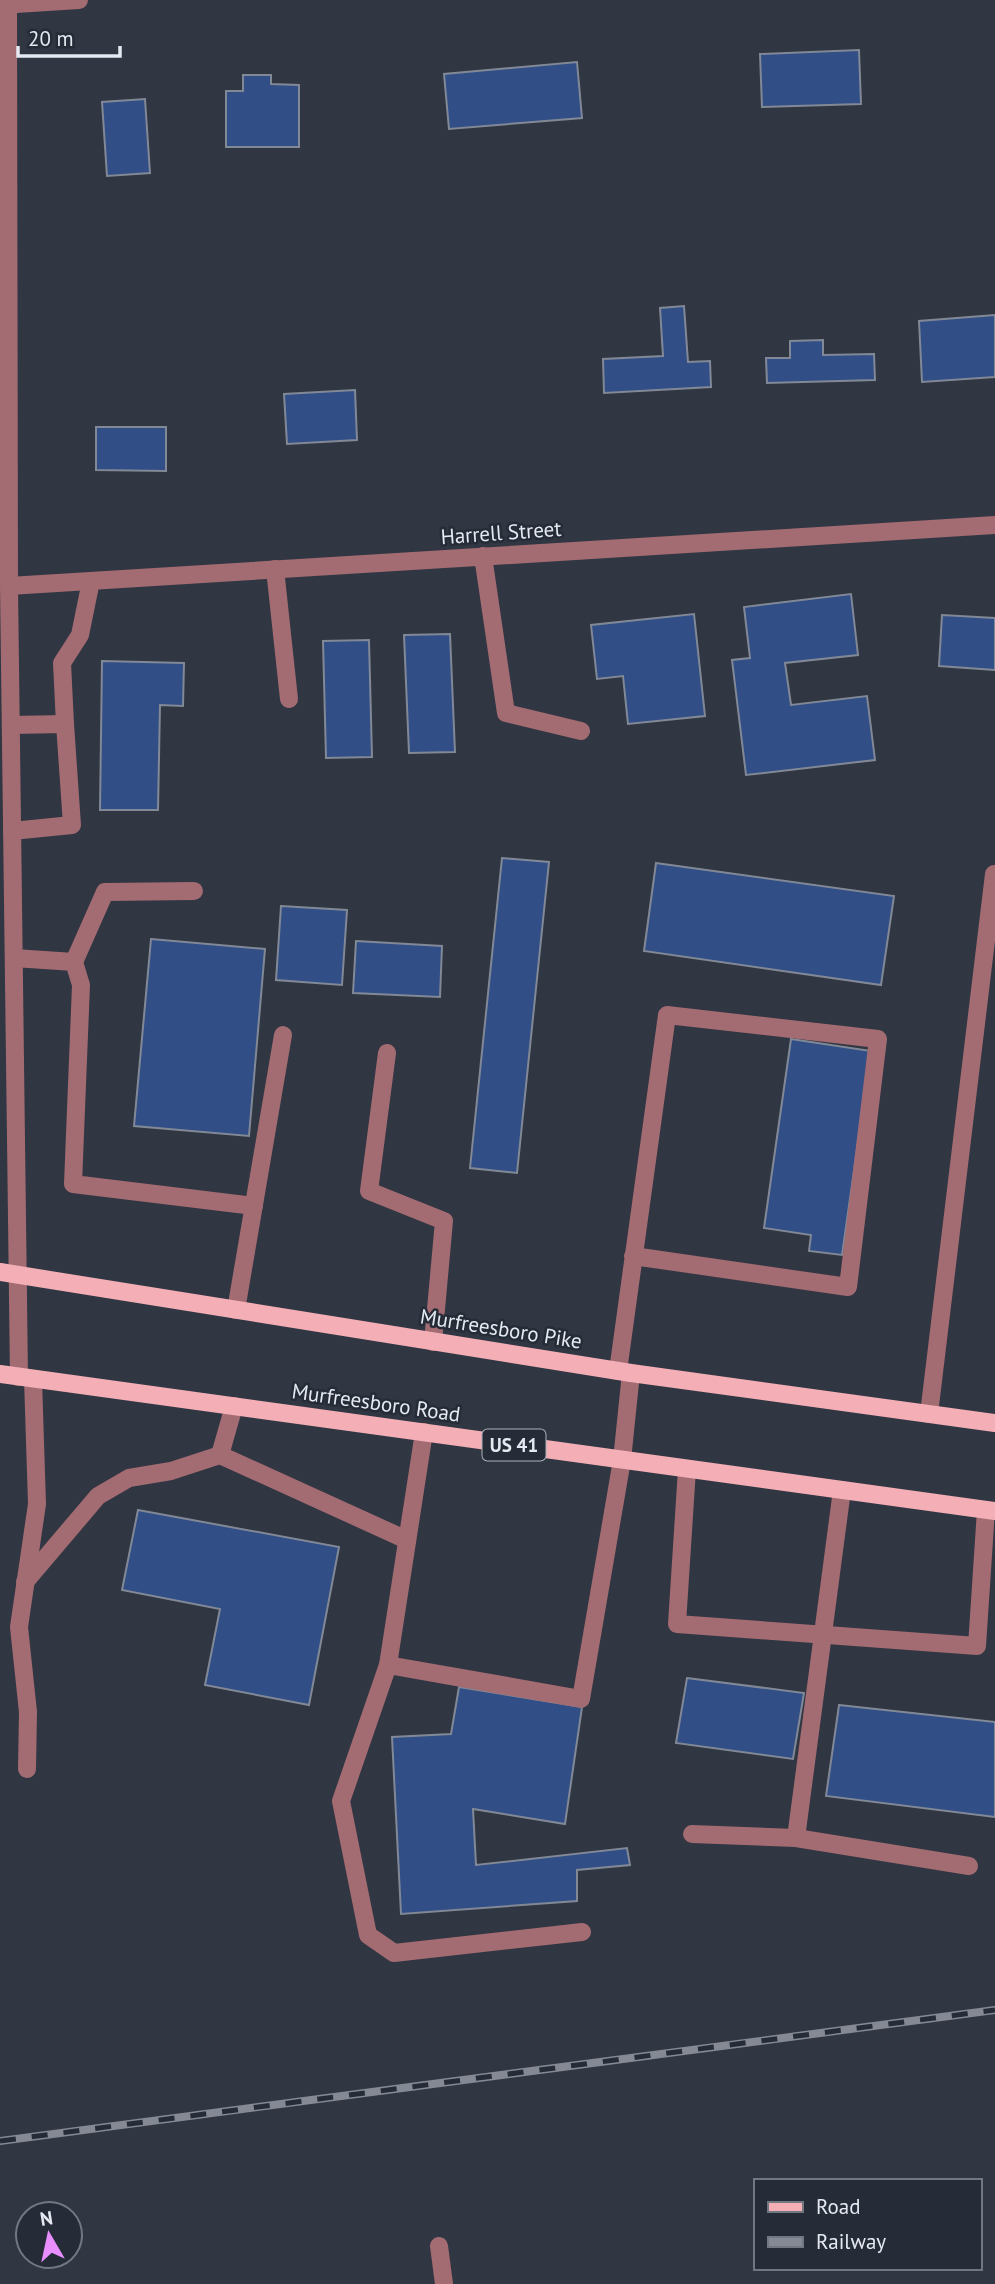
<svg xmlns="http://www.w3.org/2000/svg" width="995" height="2284" viewBox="0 0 995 2284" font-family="'PT Sans',sans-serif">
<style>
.building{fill:#314e86;stroke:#818896;stroke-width:2}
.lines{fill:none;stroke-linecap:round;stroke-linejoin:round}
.minor{stroke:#a36b72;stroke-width:18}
.major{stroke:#f3aeb6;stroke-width:18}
.rail-casing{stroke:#848993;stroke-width:8}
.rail{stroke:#262c37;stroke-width:5;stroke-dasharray:16;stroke-linecap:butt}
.labels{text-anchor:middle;stroke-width:5;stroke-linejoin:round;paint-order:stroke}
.shield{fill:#262c37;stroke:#acb0b9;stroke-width:2}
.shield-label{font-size:19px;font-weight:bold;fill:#e5e9f1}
.street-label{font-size:21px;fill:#e5e9f1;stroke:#262c37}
</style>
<rect width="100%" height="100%" fill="#303642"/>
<g class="building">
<polygon points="859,50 861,104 762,107 760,54"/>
<polygon points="577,62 582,118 449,129 444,74"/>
<polygon points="243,75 271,75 271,84 299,85 299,147 226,147 226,91 243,91"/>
<polygon points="145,99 150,173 107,176 102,102"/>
<polygon points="684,306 688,362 710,361 711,387 604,393 603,359 663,356 660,308"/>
<polygon points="995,315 995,377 922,382 919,321"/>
<polygon points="823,340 823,355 874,354 875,380 767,383 766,358 790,358 790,341"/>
<polygon points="355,390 357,440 287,444 284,394"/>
<polygon points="96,427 166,427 166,471 96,470"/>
<polygon points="851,594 858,655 785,663 791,705 867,696 875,760 746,775 732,660 750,658 744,607"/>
<polygon points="694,614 705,716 628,724 623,676 597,679 591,625"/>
<polygon points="942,615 995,618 995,670 939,666"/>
<polygon points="450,634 455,752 409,753 404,635"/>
<polygon points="369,640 372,757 326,758 323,641"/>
<polygon points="102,661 184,663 183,706 160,705 158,810 100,810"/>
<polygon points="502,858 549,862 517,1173 470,1168"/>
<polygon points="656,863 894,896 881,985 644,951"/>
<polygon points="281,906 347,910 342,985 276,980"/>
<polygon points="151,939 265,949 249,1136 134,1126"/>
<polygon points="356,941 442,946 440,997 353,993"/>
<polygon points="791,1039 871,1051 842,1255 809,1251 811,1235 764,1228"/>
<polygon points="138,1510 339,1547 309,1705 205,1685 220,1609 122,1590"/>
<polygon points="687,1678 804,1693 793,1759 676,1743"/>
<polygon points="459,1687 582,1707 565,1824 473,1809 476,1865 627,1848 630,1865 577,1870 577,1901 401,1914 392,1737 451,1734"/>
<polygon points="839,1705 995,1722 995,1817 826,1796"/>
</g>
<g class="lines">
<g class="minor">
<polyline points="8,0 9,586 19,1377"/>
<polyline points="0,5 79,0"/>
<polyline points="483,556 506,713 581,731"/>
<polyline points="275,569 289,699"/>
<polyline points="9,586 995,525"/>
<polyline points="65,724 62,663 80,635 91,581"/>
<polyline points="11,725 65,724 72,825 12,831"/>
<polyline points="14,958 74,962 81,985 73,1184 254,1206"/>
<polyline points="74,962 105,892 194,891"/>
<polyline points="387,1053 369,1191 444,1221 433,1342"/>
<polyline points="236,1310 283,1035"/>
<polyline points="618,1371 667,1015 878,1039 848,1287 633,1256"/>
<polyline points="929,1414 994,874"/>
<polyline points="220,1455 407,1540"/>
<polyline points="687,1469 677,1624 977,1646 986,1510"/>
<polyline points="25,1582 98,1496 129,1478 171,1471 220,1455 234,1406"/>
<polyline points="388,1665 424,1432"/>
<polyline points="27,1769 28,1712 19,1627 37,1504 33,1379"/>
<polyline points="692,1834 796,1838 842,1490"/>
<polyline points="796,1838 969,1866"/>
<polyline points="582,1932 394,1953 368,1935 341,1801 388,1665 581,1699 622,1460 631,1373"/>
<polyline points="439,2246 444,2284"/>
</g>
<g class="major">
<polyline points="0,1272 631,1373 995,1423"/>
<polyline points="0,1374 995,1511"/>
</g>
<defs>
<polyline id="rail" points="0,2141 995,2010"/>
</defs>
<use href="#rail" class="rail-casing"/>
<use href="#rail" class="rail"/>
</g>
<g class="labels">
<rect class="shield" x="482.5" y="1429.5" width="63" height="31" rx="5"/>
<g class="shield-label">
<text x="514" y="1452">US 41</text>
</g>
<g class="street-label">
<text transform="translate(501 533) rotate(-4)" y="7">Harrell Street</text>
<text transform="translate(501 1329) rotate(9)" y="7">Murfreesboro Pike</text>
<text transform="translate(376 1403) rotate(8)" y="7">Murfreesboro Road</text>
</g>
</g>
<rect x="754" y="2179" width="228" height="91" fill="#262c37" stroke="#727881" stroke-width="2"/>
<rect x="768" y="2202" width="35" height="10" fill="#f3aeb6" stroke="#727881" stroke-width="2"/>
<text x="816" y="2214" font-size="21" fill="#e5e9f1">Road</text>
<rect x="768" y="2237" width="35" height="10" fill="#848993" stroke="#727881" stroke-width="2"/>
<text x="816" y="2249" font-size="21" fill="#e5e9f1">Railway</text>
<g transform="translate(49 2235) rotate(351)"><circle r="33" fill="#262c37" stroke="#727881" stroke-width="2"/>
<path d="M0-5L12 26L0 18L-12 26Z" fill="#e88eff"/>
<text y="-10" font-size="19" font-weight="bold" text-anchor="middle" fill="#e5e9f1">N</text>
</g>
<path d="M18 46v10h102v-10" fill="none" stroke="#e5e9f1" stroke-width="3.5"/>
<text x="28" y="46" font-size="21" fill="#e5e9f1" stroke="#262c37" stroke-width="5" paint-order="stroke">20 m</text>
</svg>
